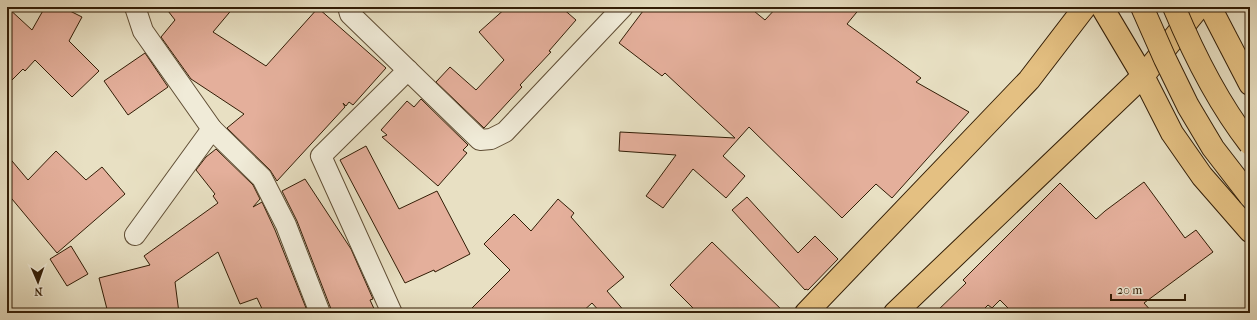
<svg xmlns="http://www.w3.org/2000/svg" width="1257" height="320" viewBox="0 0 1257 320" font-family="'IM FELL French Canon',serif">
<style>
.building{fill:#e4af9b;stroke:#321d06}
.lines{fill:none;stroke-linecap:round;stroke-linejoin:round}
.street-casing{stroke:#604e35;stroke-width:22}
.primary-casing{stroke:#321d06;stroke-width:24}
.highway-casing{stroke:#321d06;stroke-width:24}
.street{stroke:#f0ebd8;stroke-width:20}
.primary{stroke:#e4c082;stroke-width:22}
.highway{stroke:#e4c082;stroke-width:22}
.highway-bridge-casing{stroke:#321d06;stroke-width:24;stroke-linecap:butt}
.highway-bridge{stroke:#e4c082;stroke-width:22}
</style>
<rect width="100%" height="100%" fill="#e8e0c3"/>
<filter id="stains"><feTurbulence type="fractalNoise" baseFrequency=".005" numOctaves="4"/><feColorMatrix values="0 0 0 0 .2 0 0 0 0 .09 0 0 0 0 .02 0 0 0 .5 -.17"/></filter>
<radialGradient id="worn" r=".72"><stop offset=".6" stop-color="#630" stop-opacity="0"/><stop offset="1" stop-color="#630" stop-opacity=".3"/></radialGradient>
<g class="building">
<polygon points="7,7 32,30 45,7 62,7 82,17 69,41 99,71 72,97 35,60 25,71 23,69 7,85"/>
<polygon points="165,7 234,7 213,32 266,66 318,8 386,68 353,105 349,102 346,106 343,103 345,107 277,181 270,170 227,128 244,114 191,79 161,37 175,20"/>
<polygon points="507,7 561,7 576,20 549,51 551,52 520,85 522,87 484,128 436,82 450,67 476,90 504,60 479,32"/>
<polygon points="646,7 749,7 765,20 777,7 861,7 847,24 921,78 916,82 969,112 892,198 876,184 842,218 749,127 723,156 745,176 726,198 693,169 663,208 646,196 676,155 619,151 620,132 735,138 665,73 662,76 619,43"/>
<polygon points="145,53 168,87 128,115 104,81"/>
<polygon points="421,99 468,145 463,150 467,153 438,186 382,137 387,135 381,130 407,101 414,107"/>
<polygon points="366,146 399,209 437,191 470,254 435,272 434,270 405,283 340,160"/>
<polygon points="216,149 253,185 260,199 253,207 262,202 275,230 308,313 264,313 257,298 240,304 218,252 175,282 179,313 108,313 99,278 150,265 144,256 218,203 213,196 215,194 196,170 206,157"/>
<polygon points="56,151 86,180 102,167 125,194 57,253 7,193 7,155 28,180"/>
<polygon points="305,179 351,249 373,299 370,300 376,313 331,313 331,309 297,221 282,191"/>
<polygon points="1144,182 1185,238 1196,230 1213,252 1144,303 1153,313 1013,313 1000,300 992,308 988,305 980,313 935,313 966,283 963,280 1060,183 1096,219 1105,211"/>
<polygon points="747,197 798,253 815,236 838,259 808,290 806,289 805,290 732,210"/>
<polygon points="558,199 574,213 571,217 624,277 607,291 626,313 601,313 592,303 581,313 467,313 510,270 484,244 514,214 531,231"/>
<polygon points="712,242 785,313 698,313 670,285"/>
<polygon points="71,246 88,274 67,286 50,259"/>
</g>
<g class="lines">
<defs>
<g id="street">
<polyline points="135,7 143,31 212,129 135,235"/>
<polyline points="348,7 350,14 480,140 491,139 505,132 623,7"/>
<polyline points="212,129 262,178 286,225 320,313"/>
<polyline points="392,313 321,156 408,70"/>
</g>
<g id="primary">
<polyline points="806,313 1029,80 1085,7"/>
<polyline points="895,313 1143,76 1199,7"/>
</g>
<g id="highway">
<polyline points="1102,7 1143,76 1172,133 1202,176 1250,231"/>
<polyline points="1210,7 1250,84"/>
</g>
</defs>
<use href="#street" class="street-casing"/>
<use href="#primary" class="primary-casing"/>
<use href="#highway" class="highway-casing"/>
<use href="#street" class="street"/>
<use href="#primary" class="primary"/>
<use href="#highway" class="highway"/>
<defs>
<g id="highway-bridge">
<polyline points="1142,7 1165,59 1188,106 1213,148 1250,196"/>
<path d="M1174,7C1194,55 1218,103 1250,144"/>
</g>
</defs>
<use href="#highway-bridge" class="highway-bridge-casing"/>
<use href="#highway-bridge" class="highway-bridge"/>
</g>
<rect width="1257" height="320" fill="none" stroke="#e8e0c3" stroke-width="24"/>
<rect x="8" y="8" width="1241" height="304" fill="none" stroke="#321d06" stroke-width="2"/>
<rect x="12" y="12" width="1233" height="296" fill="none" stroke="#321d06"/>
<g transform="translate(38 282) rotate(178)" stroke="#f0ebd8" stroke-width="3" paint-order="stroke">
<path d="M0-3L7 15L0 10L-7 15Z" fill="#321d06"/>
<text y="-6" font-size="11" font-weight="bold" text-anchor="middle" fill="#321d06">N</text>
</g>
<path d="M1111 294v6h74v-6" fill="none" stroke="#321d06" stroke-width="2"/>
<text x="1117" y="294" font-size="12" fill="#321d06" stroke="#f0ebd8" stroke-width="3" paint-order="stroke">20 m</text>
<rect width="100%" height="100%" filter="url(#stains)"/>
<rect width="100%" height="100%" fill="url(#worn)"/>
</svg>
